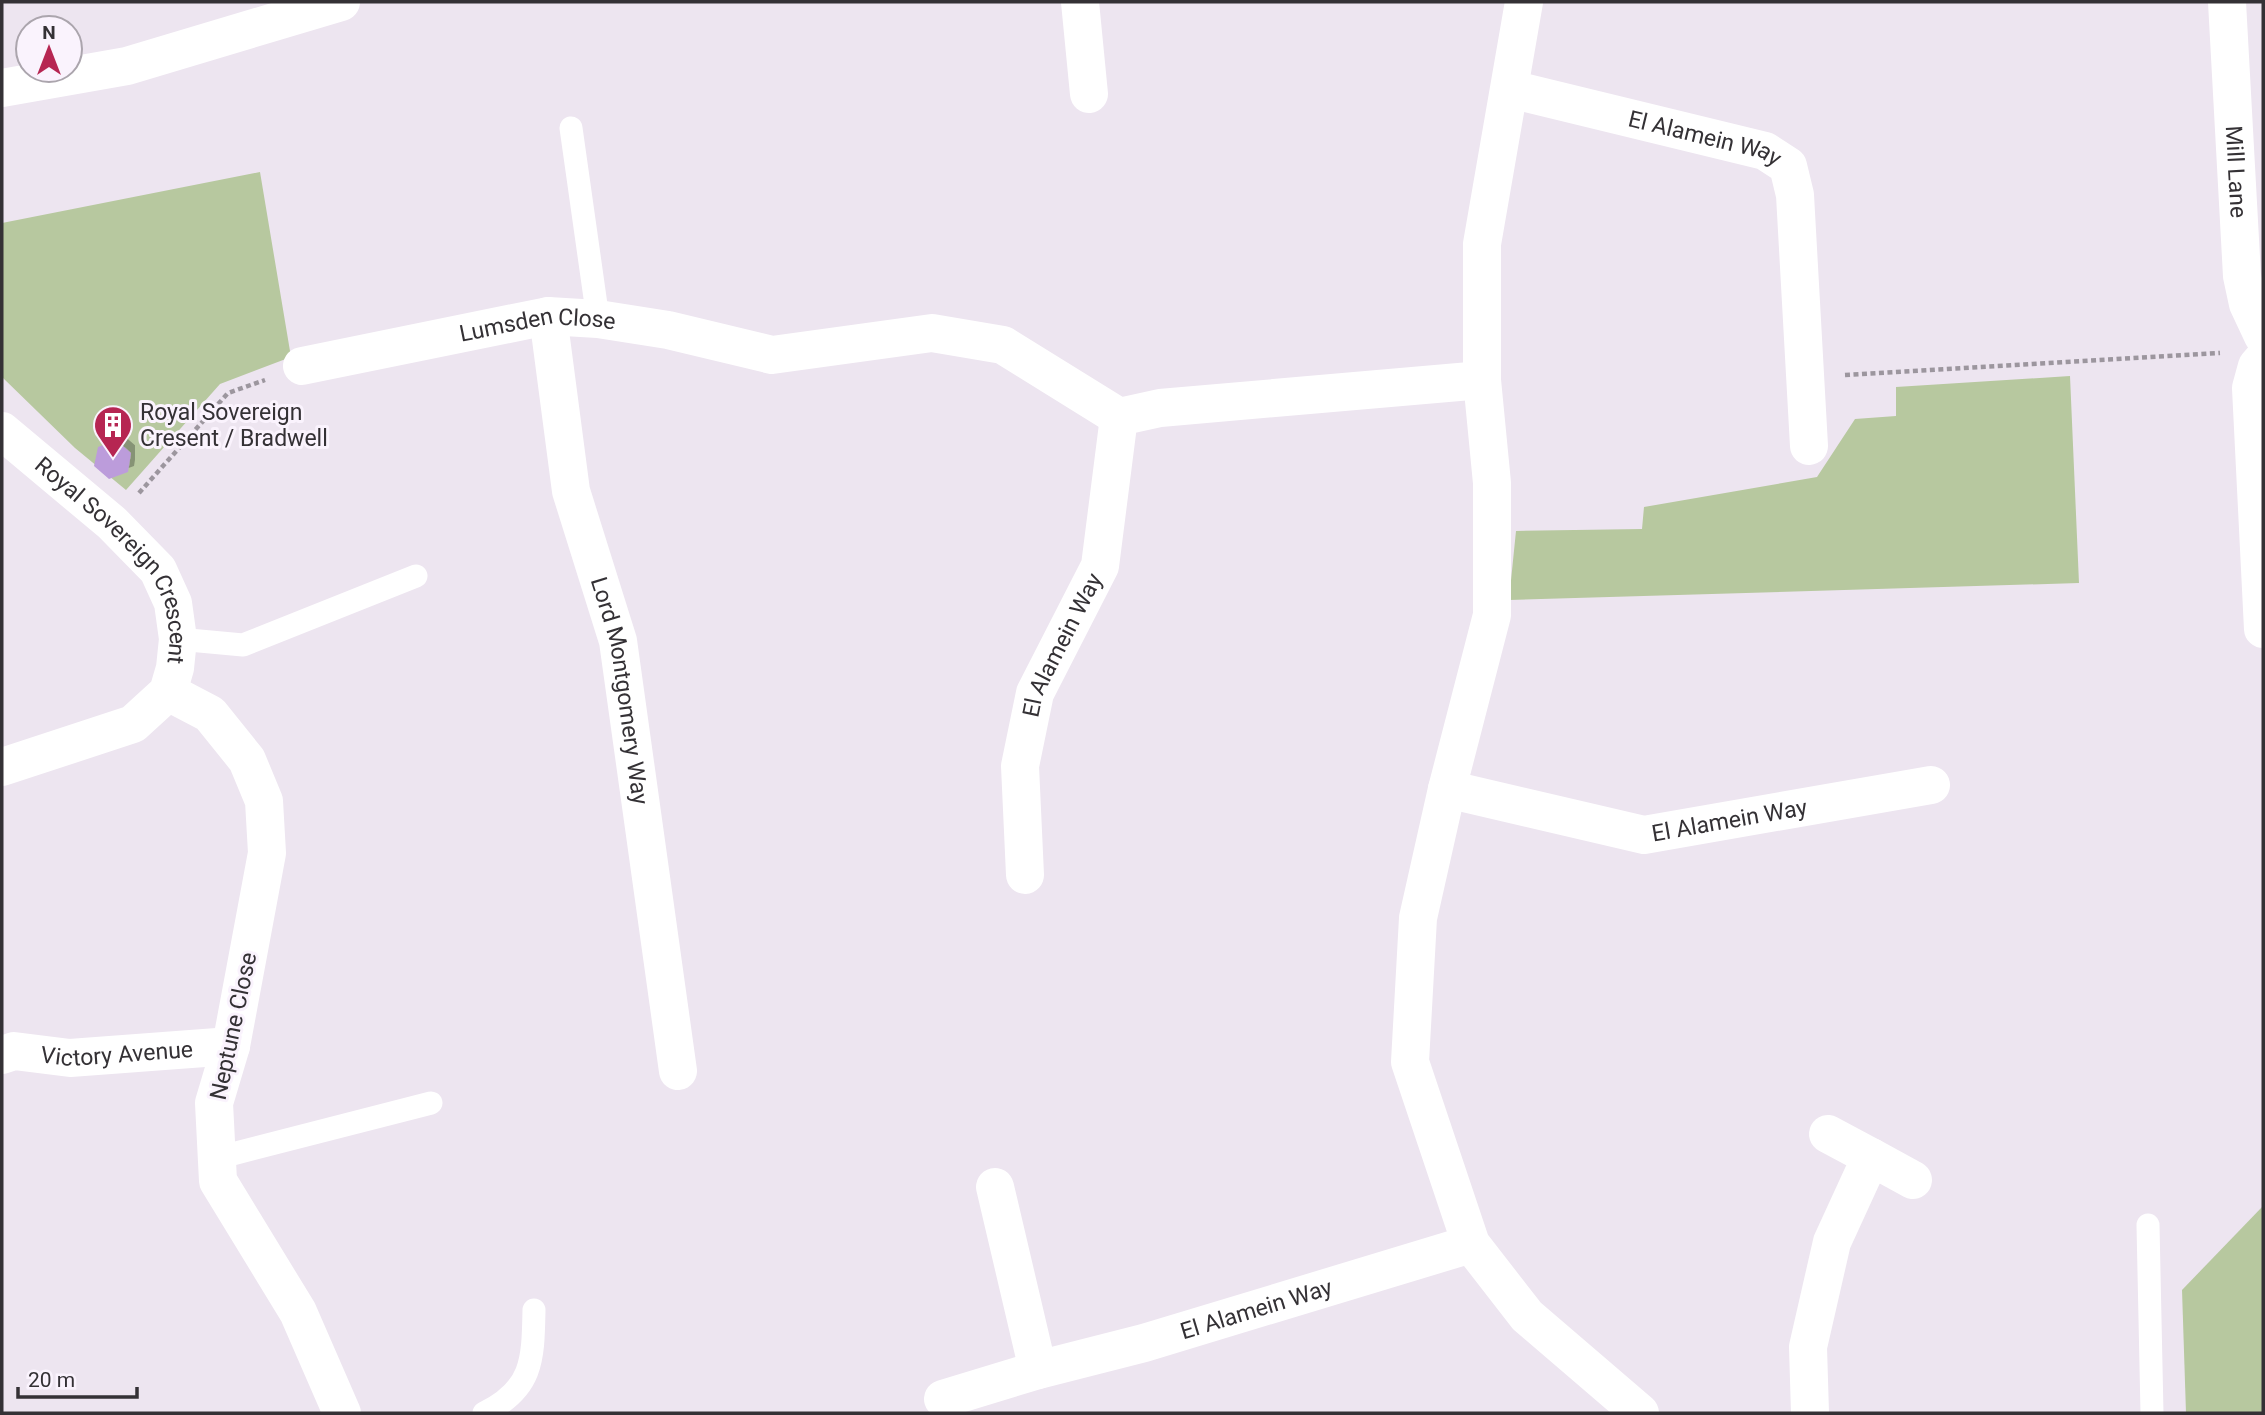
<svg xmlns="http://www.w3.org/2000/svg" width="2265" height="1415" viewBox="0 0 2265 1415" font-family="Roboto,sans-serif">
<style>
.green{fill:#b7c89f}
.building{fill:#bc9cdb;filter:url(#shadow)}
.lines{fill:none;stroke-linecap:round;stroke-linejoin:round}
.path{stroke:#9c969e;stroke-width:4.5;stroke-dasharray:5 3.5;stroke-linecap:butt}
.lane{stroke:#fff;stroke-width:23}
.street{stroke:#fff;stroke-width:38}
.labels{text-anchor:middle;stroke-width:6;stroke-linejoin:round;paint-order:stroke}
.street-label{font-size:23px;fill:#343135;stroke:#faf3fd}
.poi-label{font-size:23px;fill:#343135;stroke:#faf3fd;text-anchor:start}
</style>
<defs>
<filter id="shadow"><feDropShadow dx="6" dy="-6" stdDeviation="0" flood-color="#0004"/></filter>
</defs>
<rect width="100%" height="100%" fill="#ede5f0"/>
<g class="green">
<polygon points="260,172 291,357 220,384 126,490 75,448 2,377 2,223"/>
<polygon points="2070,376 2079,583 1509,600 1516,531 1642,529 1644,507 1817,477 1855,419 1896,416 1896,387"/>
<polygon points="2263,1206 2263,1413 2186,1413 2182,1290"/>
</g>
<polygon class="building" points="116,440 131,453 128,472 109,479 94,466 98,447"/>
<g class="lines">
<g class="path">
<polyline points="1845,375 2220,353"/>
<polyline points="139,493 228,393 265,380"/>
</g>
<g class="lane">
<polyline points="571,128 598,319"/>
<polyline points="178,639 243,645 416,576"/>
<polyline points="217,1158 431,1103"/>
<polyline points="2148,1225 2152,1413"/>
<path d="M484,1413C533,1389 533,1360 534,1310"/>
</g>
<g class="street">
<polyline points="1080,2 1089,94"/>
<polyline points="1524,2 1482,244 1482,380 1492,483 1492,615 1447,789 1418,918 1410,1062 1471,1244 1527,1316 1640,1413"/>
<path id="s1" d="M2227,2L2242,276L2248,304L2263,336"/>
<polyline points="2,88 127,66 341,2"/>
<path id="s2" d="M1510,89L1765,151L1788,166L1795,195L1809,446"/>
<path id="s3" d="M548,316L571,491L618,641L678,1071"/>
<polyline points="2263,359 2257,366 2251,388 2263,629"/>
<path id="s4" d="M302,366L548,316L598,319L668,330L772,355L932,333L1003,345L1119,417"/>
<path id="s5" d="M2,431L112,523L158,570L173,603L178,639L175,668L168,692L133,724L2,767"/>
<polyline points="168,692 210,714 247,760 264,801 267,853 231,1046 214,1103 218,1181 298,1312 342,1413"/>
<path id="s6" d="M1447,789L1644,835L1931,785"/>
<path id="s7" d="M1025,875L1020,766L1035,693L1100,566L1119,417L1160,408L1482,380"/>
<path id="s8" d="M2,1055L14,1051L70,1058L231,1046"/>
<polyline points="1828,1134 1871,1157"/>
<polyline points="995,1187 1038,1370"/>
<path id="s9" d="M943,1399L1038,1370L1144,1343L1471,1244"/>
<polyline points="1810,1413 1808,1347 1832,1242 1871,1157 1913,1180"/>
</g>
</g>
<defs>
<symbol id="building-pin" viewBox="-11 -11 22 30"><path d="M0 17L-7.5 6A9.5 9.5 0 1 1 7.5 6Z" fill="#b62652" stroke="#faf3fd"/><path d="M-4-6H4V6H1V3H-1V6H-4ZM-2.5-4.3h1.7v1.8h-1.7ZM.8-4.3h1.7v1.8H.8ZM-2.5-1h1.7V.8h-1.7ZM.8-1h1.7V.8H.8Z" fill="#fff"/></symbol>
</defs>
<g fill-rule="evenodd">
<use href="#building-pin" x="91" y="403" width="44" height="60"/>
</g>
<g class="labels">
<g class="street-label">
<text dy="8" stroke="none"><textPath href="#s2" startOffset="201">El Alamein Way</textPath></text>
<text dy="8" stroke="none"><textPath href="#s1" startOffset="170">Mill Lane</textPath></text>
<text dy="8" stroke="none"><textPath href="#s4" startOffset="240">Lumsden Close</textPath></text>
<text dy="8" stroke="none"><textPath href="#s5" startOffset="177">Royal Sovereign Crescent</textPath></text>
<text dy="8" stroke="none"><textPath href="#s7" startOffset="238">El Alamein Way</textPath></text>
<text dy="8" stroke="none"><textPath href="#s3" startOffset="383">Lord Montgomery Way</textPath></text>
<text dy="8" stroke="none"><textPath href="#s6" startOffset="289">El Alamein Way</textPath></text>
<text transform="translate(233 1026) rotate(-78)" y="8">Neptune Close</text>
<text dy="8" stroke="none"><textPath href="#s8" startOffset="116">Victory Avenue</textPath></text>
<text dy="8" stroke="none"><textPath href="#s9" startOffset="326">El Alamein Way</textPath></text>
</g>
<g class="poi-label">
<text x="140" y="420">Royal Sovereign<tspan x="140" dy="26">Cresent / Bradwell</tspan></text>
</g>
</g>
<rect width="2265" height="1415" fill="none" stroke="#343135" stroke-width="7"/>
<g transform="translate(49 49)"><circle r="33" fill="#faf3fd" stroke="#aba5ad" stroke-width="2"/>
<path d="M0-5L12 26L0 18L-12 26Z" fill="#b62652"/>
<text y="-10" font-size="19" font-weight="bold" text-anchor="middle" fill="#343135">N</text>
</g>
<path d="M18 1387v10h119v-10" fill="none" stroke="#343135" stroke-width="3.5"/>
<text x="28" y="1387" font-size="21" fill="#343135" stroke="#faf3fd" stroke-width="5" paint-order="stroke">20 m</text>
</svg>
